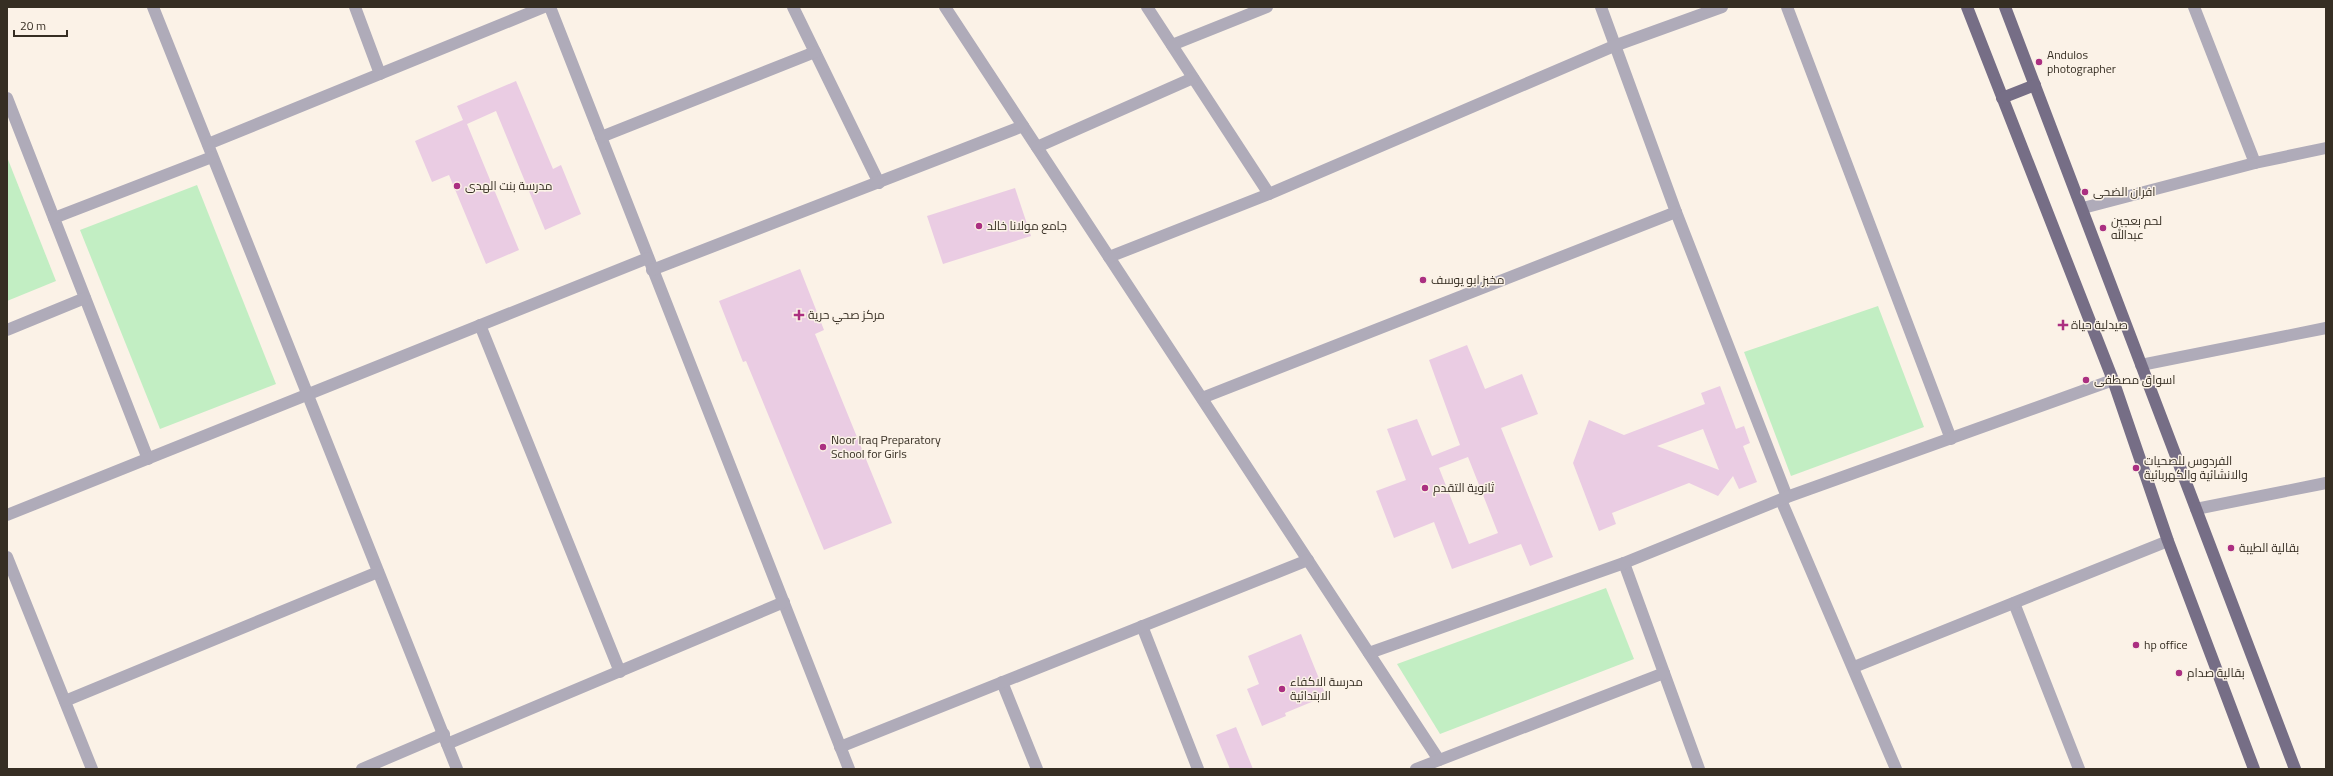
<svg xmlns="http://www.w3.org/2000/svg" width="2333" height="776" viewBox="0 0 2333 776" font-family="'Titillium Web',Cairo,sans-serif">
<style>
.green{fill:#c2eec3}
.building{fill:#eacce3;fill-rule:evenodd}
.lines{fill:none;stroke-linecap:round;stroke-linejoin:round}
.minor{stroke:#afabb9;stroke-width:12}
.major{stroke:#766e86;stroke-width:12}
.poi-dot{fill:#ab2f81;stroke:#fbf2e7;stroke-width:1.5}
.labels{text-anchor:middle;stroke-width:3;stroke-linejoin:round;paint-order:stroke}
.poi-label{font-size:12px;fill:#362e23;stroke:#fbf2e7;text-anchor:start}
</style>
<rect width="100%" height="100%" fill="#fbf2e7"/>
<g class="green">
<polygon points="7,157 56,281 7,301"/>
<polygon points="197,185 276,384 160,429 80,230"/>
<polygon points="1878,306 1924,427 1791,476 1744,352"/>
<polygon points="1606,588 1634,659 1440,734 1397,664"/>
</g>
<g class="building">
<polygon points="516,81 553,169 561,165 581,214 545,230 496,111 467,124 519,250 486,264 449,175 432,182 415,141 463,120 457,106"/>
<polygon points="1015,188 1031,236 943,264 927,216"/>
<polygon points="800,269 824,330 815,334 892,523 824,550 746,361 743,362 719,301"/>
<path d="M1467,345L1485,389L1522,374L1538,414L1501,428L1553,557L1530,566L1521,544L1452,569L1434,522L1394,538L1376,491L1406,480L1387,429L1417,419L1432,456L1460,445L1429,360ZM1468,457L1498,533L1469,544L1439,468Z"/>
<path d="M1720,386L1736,429L1744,426L1750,443L1743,446L1757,482L1739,489L1733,476L1718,496L1689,483L1612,513L1616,524L1599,531L1573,463L1589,420L1624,435L1705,404L1701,393ZM1703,429L1719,470L1657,446Z"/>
<polygon points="1301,634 1326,696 1285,713 1286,716 1262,726 1247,689 1259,684 1248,656"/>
<polygon points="1236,727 1253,769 1230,769 1216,735"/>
</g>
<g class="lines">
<g class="minor">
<polyline points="153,7 457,769"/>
<polyline points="355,7 380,74"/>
<polyline points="550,7 849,769"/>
<polyline points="793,7 879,183"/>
<polyline points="945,7 1439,760"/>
<polyline points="1147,7 1269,194"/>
<polyline points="1601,7 1676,212 1787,497"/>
<polyline points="1787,7 1951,439"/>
<polyline points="2194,7 2255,163"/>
<polyline points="1172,45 1267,7"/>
<polyline points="7,98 148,459"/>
<polyline points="601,137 815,52"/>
<polyline points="208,144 544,7"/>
<polyline points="1037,147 1193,78"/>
<polyline points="2083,208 2255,163 2326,148"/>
<polyline points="54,218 212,157"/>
<polyline points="1109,257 1269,194 1614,46 1722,7"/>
<polyline points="652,270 1023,126"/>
<polyline points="480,325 620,672"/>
<polyline points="7,330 85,298"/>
<polyline points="2141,365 2326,328"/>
<polyline points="1202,398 1676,212"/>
<polyline points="1781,500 1896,769"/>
<polyline points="2196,509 2326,483"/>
<polyline points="7,515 648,258"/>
<polyline points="7,557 92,769"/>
<polyline points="1624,563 1699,769"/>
<polyline points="2014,603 2079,769"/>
<polyline points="1142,626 1198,769"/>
<polyline points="1369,653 1624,563 1787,497 2113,380"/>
<polyline points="1854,667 2168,541"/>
<polyline points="1002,682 1037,769"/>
<polyline points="65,701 378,572"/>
<polyline points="447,744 784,602"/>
<polyline points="840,747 1308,560"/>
<polyline points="362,769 444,734"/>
<polyline points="1416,769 1664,673"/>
</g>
<g class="major">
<polyline points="1967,7 2113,380 2168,541 2254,769"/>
<polyline points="2005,7 2295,769"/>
<polyline points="2002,98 2035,85"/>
</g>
</g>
<g class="poi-dot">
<circle cx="2039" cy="62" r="4"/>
<circle cx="457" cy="186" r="4"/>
<circle cx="2085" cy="192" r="4"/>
<circle cx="979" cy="226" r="4"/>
<circle cx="2103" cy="228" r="4"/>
<circle cx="1423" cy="280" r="4"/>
<path d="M797 309h4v4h4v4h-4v4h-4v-4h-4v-4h4z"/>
<path d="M2061 319h4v4h4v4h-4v4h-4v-4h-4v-4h4z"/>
<circle cx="2086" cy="380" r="4"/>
<circle cx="823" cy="447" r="4"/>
<circle cx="2136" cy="468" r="4"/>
<circle cx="1425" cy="488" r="4"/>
<circle cx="2231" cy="548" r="4"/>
<circle cx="2136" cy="645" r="4"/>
<circle cx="2179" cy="673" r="4"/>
<circle cx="1282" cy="689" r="4"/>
</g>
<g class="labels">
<g class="poi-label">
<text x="2047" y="59">Andulos<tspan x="2047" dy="14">photographer</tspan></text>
<text x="465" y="190">مدرسة بنت الهدی</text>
<text x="2093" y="196">افران الضحى</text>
<text x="2111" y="225">لحم بعجين<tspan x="2111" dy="14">عبدالله</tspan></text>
<text x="987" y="230">جامع مولانا خالد</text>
<text x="1431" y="284">مخبز ابو يوسف</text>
<text x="808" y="319">مركز صحي حرية</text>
<text x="2071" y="329">صيدلية حياة</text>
<text x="2094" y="384">اسواق مصطفى</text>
<text x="831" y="444">Noor Iraq Preparatory<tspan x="831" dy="14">School for Girls</tspan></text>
<text x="2144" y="465">الفردوس للصحيات<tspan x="2144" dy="14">والانشائية والكهربائية</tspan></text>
<text x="1433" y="492">ثانوية التقدم</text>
<text x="2239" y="552">بقالية الطيبة</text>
<text x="2144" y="649">hp office</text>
<text x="2187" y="677">بقالية صدام</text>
<text x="1290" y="686">مدرسة الاكفاء<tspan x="1290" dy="14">الابتدائية</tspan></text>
</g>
</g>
<rect width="2333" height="776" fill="none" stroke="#362e23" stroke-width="16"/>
<path d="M14 30v6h53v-6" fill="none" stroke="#362e23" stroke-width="2"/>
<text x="20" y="30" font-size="12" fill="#362e23" stroke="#fbf2e7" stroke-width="3" paint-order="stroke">20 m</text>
</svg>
